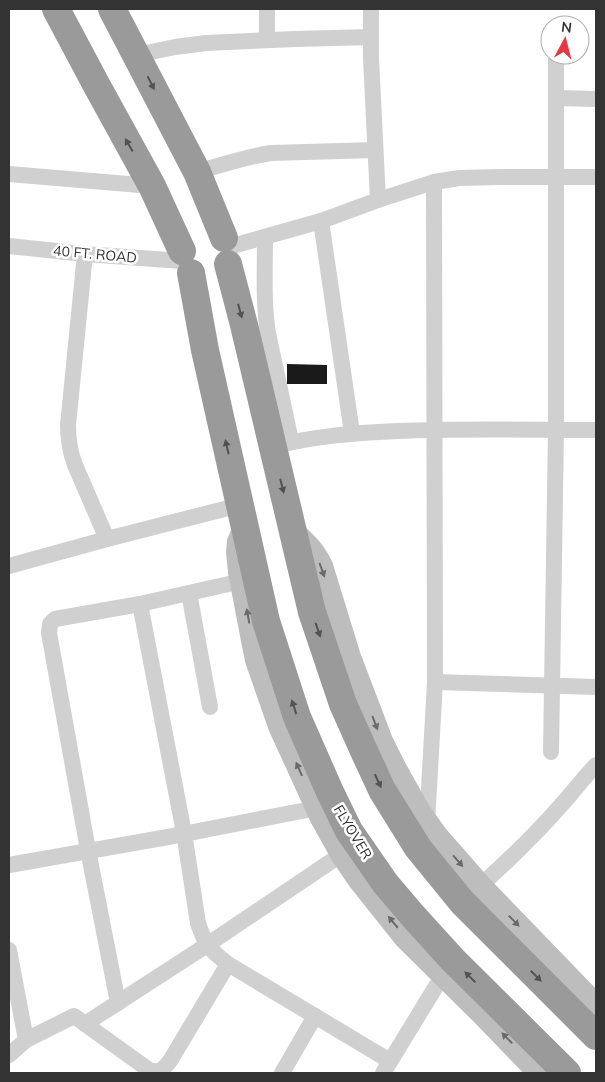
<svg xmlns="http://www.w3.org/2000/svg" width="605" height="1082" viewBox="0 0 605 1082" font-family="Mulish,sans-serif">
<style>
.building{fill:#1a1a1a}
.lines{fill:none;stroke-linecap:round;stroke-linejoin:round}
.street{stroke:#d0d0d0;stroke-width:16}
.secondary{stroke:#bdbdbd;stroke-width:24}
.highway{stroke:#9a9a9a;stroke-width:28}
.oneway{fill:#525252}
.oneway2{fill:#6a6a6a}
.labels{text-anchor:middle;stroke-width:5;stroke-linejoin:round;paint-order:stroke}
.street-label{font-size:14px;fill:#333;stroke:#fff}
</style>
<rect width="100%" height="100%" fill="#fff"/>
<polygon class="building" points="287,364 327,365 327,384 287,384"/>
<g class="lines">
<g class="street">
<polyline points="267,9 267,40"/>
<polyline points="371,9 371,59 378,200"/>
<polyline points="137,55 175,47 206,43 295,39 371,37"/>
<polyline points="556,98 596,99"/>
<path d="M197,172C221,165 245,157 271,153L375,150"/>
<polyline points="9,174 152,186"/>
<polyline points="321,221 352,433"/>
<path d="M265,237C265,269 263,301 268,333L291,441"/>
<polyline points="9,246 85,254 182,261"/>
<polyline points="229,247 321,221 378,200 434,182 459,178 500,177 596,177"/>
<path d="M85,254L68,425C68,440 70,452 75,465L107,539"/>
<path d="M272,447C313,436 355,433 397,431C464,428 530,430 596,430"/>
<polyline points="9,566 107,539 240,505"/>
<polyline points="189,593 210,707"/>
<path d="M140,604L184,833L198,923C205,945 210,950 228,964L390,1061"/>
<polyline points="435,682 596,687"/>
<polyline points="551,752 556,430 556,55"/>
<polyline points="427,823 435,682 434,182"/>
<polyline points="9,865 168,837 317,808"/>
<path d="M480,886C509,860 537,833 563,803C574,791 584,777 596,765"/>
<polyline points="9,950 26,1040 9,1055"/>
<polyline points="118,1003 88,850 49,633 50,624 55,619 140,604 242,581"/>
<polyline points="85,1024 207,945 342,854"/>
<path d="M26,1040L74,1016L149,1070C161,1073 162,1070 170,1061L228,964"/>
<polyline points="282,1073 315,1016"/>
<polyline points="383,1073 443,975"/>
</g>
<g class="secondary">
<path d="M293,532C306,544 313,550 321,566L349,657L381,741L395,769L419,812L437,837L480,886L596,1006"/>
<polyline points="242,535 239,542 238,552 240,572 252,635 257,660 280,726 322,818 342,854 359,879 406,938 481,1012 540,1073"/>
</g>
<g class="highway">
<polyline points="56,9 97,86 152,186 182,251"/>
<polyline points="112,9 197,172 224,238"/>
<polyline points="228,264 244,325 312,612 343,704 364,751 382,790 418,848 462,902 596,1036"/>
<polyline points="191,273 205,350 266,621 297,717 330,792 349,831 385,883 413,916 453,960 567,1073"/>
</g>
</g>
<defs><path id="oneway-solid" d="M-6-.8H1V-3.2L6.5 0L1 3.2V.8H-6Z" transform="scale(1.25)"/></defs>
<g class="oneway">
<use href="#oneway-solid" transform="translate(151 83) rotate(63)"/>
<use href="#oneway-solid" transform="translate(129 145) rotate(-120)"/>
<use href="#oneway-solid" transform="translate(240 311) rotate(75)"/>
<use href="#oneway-solid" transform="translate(227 447) rotate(-103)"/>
<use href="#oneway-solid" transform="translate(282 486) rotate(76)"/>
<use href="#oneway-solid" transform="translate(318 630) rotate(71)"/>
<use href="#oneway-solid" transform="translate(294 707) rotate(-108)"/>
<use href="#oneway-solid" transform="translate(378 781) rotate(65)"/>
<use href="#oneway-solid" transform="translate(536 976) rotate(45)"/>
<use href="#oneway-solid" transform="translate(470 977) rotate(-135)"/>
</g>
<g class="oneway2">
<use href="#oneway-solid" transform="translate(322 570) rotate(70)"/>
<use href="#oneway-solid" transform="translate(248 616) rotate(-100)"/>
<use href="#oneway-solid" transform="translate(375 723) rotate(69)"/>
<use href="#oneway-solid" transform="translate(299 769) rotate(-114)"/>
<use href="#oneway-solid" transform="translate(458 861) rotate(49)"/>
<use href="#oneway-solid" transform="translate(514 921) rotate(46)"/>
<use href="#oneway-solid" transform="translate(393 922) rotate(-130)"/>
<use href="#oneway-solid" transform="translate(507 1038) rotate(-134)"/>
</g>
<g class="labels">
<g class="street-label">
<text transform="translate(95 254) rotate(5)" y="5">40 FT. ROAD</text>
<text transform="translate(353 832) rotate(59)" y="5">FLYOVER</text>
</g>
</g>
<rect width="605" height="1082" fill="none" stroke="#333333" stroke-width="20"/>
<g transform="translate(565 40) rotate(7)"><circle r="24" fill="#ffffff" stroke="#adadad"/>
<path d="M0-4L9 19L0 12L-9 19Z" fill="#e63946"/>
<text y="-8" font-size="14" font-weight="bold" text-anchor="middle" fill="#333333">N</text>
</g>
</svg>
